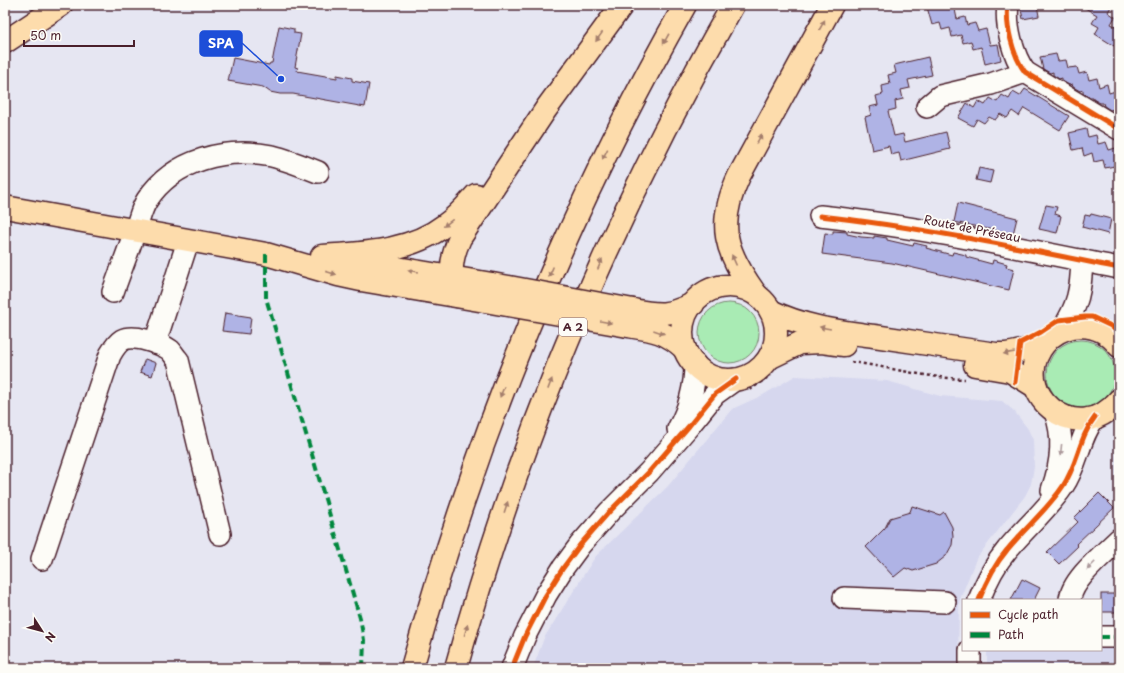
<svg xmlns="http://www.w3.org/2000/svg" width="1124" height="673" viewBox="0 0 1124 673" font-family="'Playpen Sans',sans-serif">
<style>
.built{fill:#d6d7ee}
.green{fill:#a9ebb4;stroke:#7a8570}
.building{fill:#afb3e5;stroke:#4a1f2b}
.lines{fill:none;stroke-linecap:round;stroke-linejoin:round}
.minor-casing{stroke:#4a1f2b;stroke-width:24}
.major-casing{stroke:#4a1f2b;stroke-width:25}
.highway-casing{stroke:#4a1f2b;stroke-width:25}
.path{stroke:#4a1f2b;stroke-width:2.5;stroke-dasharray:3 3;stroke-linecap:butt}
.minor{stroke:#fdfcf7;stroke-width:21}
.major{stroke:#fddcac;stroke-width:22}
.highway{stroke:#fddcac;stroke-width:22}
.major-bridge-casing{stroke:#4a1f2b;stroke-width:25;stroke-linecap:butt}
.major-bridge{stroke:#fddcac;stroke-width:22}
.quiet{stroke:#00873e;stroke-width:4;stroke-dasharray:8 4;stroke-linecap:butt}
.cycleway-casing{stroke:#fdfcf7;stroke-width:8}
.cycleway{stroke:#e8590c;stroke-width:5}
.oneway{fill:#a47e6c}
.oneway2{fill:#ac999b}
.labels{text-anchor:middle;stroke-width:3.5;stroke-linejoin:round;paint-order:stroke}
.shield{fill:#fdfcf7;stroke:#806168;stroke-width:1}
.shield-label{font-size:11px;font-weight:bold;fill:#4a1f2b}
.street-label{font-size:12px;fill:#4a1f2b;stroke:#fdfcf7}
.leader{fill:none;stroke:#1d4ed8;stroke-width:1.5}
.callout-dot{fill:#1d4ed8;stroke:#fdfcf7;stroke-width:1.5}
.callout{fill:#1d4ed8;stroke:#1d4ed8;stroke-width:1.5}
.callout-label{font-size:13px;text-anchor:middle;font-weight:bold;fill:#fff}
</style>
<rect width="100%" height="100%" fill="#e6e6f2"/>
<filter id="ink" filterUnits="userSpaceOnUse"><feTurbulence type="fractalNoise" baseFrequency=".025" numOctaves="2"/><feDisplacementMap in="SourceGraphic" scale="8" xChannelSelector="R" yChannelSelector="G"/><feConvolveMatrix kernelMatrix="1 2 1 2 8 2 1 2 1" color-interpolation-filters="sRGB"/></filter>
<g filter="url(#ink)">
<g class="built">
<polygon points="795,376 887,381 940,396 1002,401 1014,411 1028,429 1033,440 1034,467 1031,484 1025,496 976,559 959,602 958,668 533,668 544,638 595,557 668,486 732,409 763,395"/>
<polygon points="1101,648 1119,648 1119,668 987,668 987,650 1101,650"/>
</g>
<g class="green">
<circle cx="729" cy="333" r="30"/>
<circle cx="1081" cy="374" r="34"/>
</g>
<g class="building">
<polygon points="937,5 954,5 957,19 965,17 967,25 975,23 978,31 986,29 990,45 998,44 1001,60 985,64 981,47 973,49 971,41 963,43 961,35 952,37 950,28 942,30 940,23 932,25 927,7"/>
<polygon points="1020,5 1037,5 1039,16 1023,19"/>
<polygon points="1080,5 1112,5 1108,12 1115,17 1111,24 1119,28 1119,49 1095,34 1099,27 1092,23 1097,15"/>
<polygon points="279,26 294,29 294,33 301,34 295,67 298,68 297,71 337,78 337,75 352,78 352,81 369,84 365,107 293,94 280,94 270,92 263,87 228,81 233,58 269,65 270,63 272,63"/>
<polygon points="1056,54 1058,61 1066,60 1068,68 1077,67 1079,74 1087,72 1089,80 1097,78 1099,87 1107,84 1109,93 1119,90 1119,108 1110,110 1104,106 1103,103 1100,103 1093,99 1093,97 1090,97 1083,93 1083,90 1080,91 1073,87 1072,84 1069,85 1062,81 1062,78 1059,79 1053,75 1053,72 1050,73 1043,69 1040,57"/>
<polygon points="928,57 932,75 908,80 910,88 901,90 903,99 895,101 896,109 888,111 894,136 903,134 905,142 946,132 950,149 901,161 899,153 891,155 889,146 872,150 865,117 871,115 869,107 878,105 876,96 883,94 882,86 890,84 888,75 896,73 894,65"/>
<polygon points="1025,89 1069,116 1060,130 1024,108 1019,116 1012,111 1007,118 1000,114 995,120 989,117 984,123 977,119 973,126 958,118 967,103 974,108 978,101 985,105 990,98 997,102 1002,95 1009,99 1013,92 1020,96"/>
<polygon points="1086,129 1088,137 1096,135 1098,144 1106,142 1109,150 1119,147 1119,165 1105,168 1103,160 1094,162 1092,153 1084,156 1082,148 1073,150 1069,133"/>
<polygon points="979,168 993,171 990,183 976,180"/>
<polygon points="958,203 1017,218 1013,234 954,222"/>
<polygon points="1046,205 1057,207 1055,214 1061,216 1057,233 1039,229"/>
<polygon points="1091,214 1111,219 1108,234 1082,227 1085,215 1090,216"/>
<polygon points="833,231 847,232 847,234 861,237 874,238 874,236 887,238 887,240 913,246 914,243 927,246 926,248 952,255 953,252 966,255 966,257 992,264 993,260 1007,264 1006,267 1014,269 1009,290 892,263 822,254 825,233 833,234"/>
<polygon points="225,313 251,317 249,334 222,331"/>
<polygon points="145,359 156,363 152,376 140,372"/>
<polygon points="1099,493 1114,508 1076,544 1078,546 1059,564 1047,552 1078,522 1074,518"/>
<polygon points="912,506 940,515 944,512 952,527 953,536 952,545 946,556 936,564 913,571 905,568 894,577 866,547 885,528 890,518 910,512"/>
<polygon points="1022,579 1040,588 1034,600 1011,600"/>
<rect x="1101" y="594" width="18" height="18"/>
</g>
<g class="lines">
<defs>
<g id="minor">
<path d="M1008,5C1005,25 1013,56 1025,72L1119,129"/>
<polyline points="927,107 940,96 991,84 1025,72"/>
<path d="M820,216C921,227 1020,248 1119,268"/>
<path d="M113,292C120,272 128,252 135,231C139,221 141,209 147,200C174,159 226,147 272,156C288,160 303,166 318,172"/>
<path d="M1062,330C1078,306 1081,290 1082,260"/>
<polyline points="155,343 188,241"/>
<path d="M678,429C689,409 695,388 695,364"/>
<path d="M1052,490C1061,465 1065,438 1055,412"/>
<path d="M42,559L110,355C113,350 116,344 122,340C133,334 160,343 170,350C173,353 175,357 178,360L220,534"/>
<polyline points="844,598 945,602"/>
<path d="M979,600C986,582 995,564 1007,550C1025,528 1048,509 1063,486C1078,464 1079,437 1095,417"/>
<path d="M1070,600C1071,580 1105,553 1119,539"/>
<polyline points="1101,637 1119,637"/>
<polyline points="512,668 525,636 546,595 563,568 580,545 609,512 649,472 689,426 715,394 736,379"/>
<polyline points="970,668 970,650"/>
</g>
<g id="major">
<polyline points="5,207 266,254 338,275 361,280 485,301"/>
<polyline points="337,258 492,284"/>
<circle cx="729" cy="333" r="47"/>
<path d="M633,310C659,315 668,316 693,304"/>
<path d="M771,311C803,327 838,331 874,336C915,342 955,348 996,354C1013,355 1030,349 1046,342"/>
<path d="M628,326C654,330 665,331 685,349"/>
<path d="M1119,346C1108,332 1092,324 1073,327C1062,329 1052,335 1045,343C1006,390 1076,452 1119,400"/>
<polyline points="769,358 800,343 822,342 844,345"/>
<polyline points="975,365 1010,371 1036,387"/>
</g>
<g id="highway">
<polyline points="5,42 61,5"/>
<path d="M322,256C364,253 410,252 445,225C457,217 466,206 476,195"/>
<path d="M755,293C725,251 716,225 739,176L832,5"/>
<path d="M458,296C448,277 451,257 460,238L546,109L622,5"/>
<path d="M412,668C477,434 565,216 685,5"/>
<path d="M456,668C520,435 613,214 733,5"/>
</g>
</defs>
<use href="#minor" class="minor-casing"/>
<use href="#major" class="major-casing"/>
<use href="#highway" class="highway-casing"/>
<g class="path">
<path d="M851,362C889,367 927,378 965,379"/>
<polyline points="750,390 771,375"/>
</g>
<use href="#minor" class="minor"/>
<use href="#major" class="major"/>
<use href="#highway" class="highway"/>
<defs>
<g id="major-bridge">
<polyline points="492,284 633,310"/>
<polyline points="485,301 628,326"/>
</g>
</defs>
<use href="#major-bridge" class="major-bridge-casing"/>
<use href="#major-bridge" class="major-bridge"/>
<g class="quiet">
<polyline points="266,254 266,298 360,618 364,640 363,668"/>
<polyline points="1101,637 1119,637"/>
</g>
<defs>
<g id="cycleway">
<path d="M1008,5C1005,25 1013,56 1025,72L1119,129"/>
<path d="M820,216C921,227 1020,248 1119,268"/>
<polyline points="1015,382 1020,343 1041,332 1059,320 1085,317 1092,317 1111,326 1119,333"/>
<path d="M979,600C986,582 995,564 1007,550C1025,528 1048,509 1063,486C1078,464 1079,437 1095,417"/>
<polyline points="512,668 525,636 546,595 563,568 580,545 609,512 649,472 689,426 715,394 736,379"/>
</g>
</defs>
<use href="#cycleway" class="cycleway-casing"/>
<use href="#cycleway" class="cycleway"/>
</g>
<defs><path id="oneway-solid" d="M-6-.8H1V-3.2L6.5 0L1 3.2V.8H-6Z"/></defs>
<g class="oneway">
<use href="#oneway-solid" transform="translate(822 25) rotate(-61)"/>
<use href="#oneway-solid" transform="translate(599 37) rotate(126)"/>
<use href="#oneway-solid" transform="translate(666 39) rotate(119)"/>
<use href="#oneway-solid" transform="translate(759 139) rotate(-61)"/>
<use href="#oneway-solid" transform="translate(605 154) rotate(117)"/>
<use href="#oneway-solid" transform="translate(448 223) rotate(143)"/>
<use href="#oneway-solid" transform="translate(734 260) rotate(-114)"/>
<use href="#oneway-solid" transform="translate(600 264) rotate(-67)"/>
<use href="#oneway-solid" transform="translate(413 271) rotate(-171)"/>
<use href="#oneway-solid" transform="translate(551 272) rotate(113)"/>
<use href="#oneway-solid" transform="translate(331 273) rotate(16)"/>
<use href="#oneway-solid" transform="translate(606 322) rotate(10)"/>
<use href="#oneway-solid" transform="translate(825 328) rotate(-170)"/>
<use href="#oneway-solid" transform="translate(659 332) rotate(19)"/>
<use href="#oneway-solid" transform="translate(1009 353) rotate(171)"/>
<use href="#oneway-solid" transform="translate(550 384) rotate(-69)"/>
<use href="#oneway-solid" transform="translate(502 392) rotate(111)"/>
<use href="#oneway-solid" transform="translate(506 507) rotate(-72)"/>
<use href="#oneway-solid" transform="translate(466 630) rotate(-74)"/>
</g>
<g class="oneway2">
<use href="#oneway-solid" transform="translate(1061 450) rotate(96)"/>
<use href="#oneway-solid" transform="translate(1091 566) rotate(135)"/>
</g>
</g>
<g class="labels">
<rect class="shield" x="559" y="318" width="28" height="18" rx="3"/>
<g class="shield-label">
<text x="573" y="331">A 2</text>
</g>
<g class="street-label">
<text transform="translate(972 229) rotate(11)" y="4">Route de Préseau</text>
</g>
</g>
<path class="leader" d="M281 79L242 43"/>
<circle class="callout-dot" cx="281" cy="79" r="4"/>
<rect class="callout" x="200" y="31" width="42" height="25" rx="4"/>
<g class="callout-label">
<text x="221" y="48">SPA</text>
</g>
<rect width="1124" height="673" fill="none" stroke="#fdfcf7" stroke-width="20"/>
<rect x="10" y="10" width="1104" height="653" fill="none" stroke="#4a1f2b" stroke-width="1.5" filter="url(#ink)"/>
<rect x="962" y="599" width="140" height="52" fill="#fdfcf7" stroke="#b5a4a5"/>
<rect x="970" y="612" width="20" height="6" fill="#e8590c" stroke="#b5a4a5"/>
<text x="998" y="619" font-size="12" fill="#4a1f2b">Cycle path</text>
<rect x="970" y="632" width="20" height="6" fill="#00873e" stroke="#b5a4a5"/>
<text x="998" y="639" font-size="12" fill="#4a1f2b">Path</text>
<g transform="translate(42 631) rotate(126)" stroke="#fdfcf7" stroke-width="3" paint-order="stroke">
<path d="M0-3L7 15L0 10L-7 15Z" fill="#4a1f2b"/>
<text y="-6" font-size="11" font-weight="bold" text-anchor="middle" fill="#4a1f2b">N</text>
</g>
<path d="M24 40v6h110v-6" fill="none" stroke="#4a1f2b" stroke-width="2"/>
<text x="30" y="40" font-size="12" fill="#4a1f2b" stroke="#fdfcf7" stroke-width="3" paint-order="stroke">50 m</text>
</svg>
